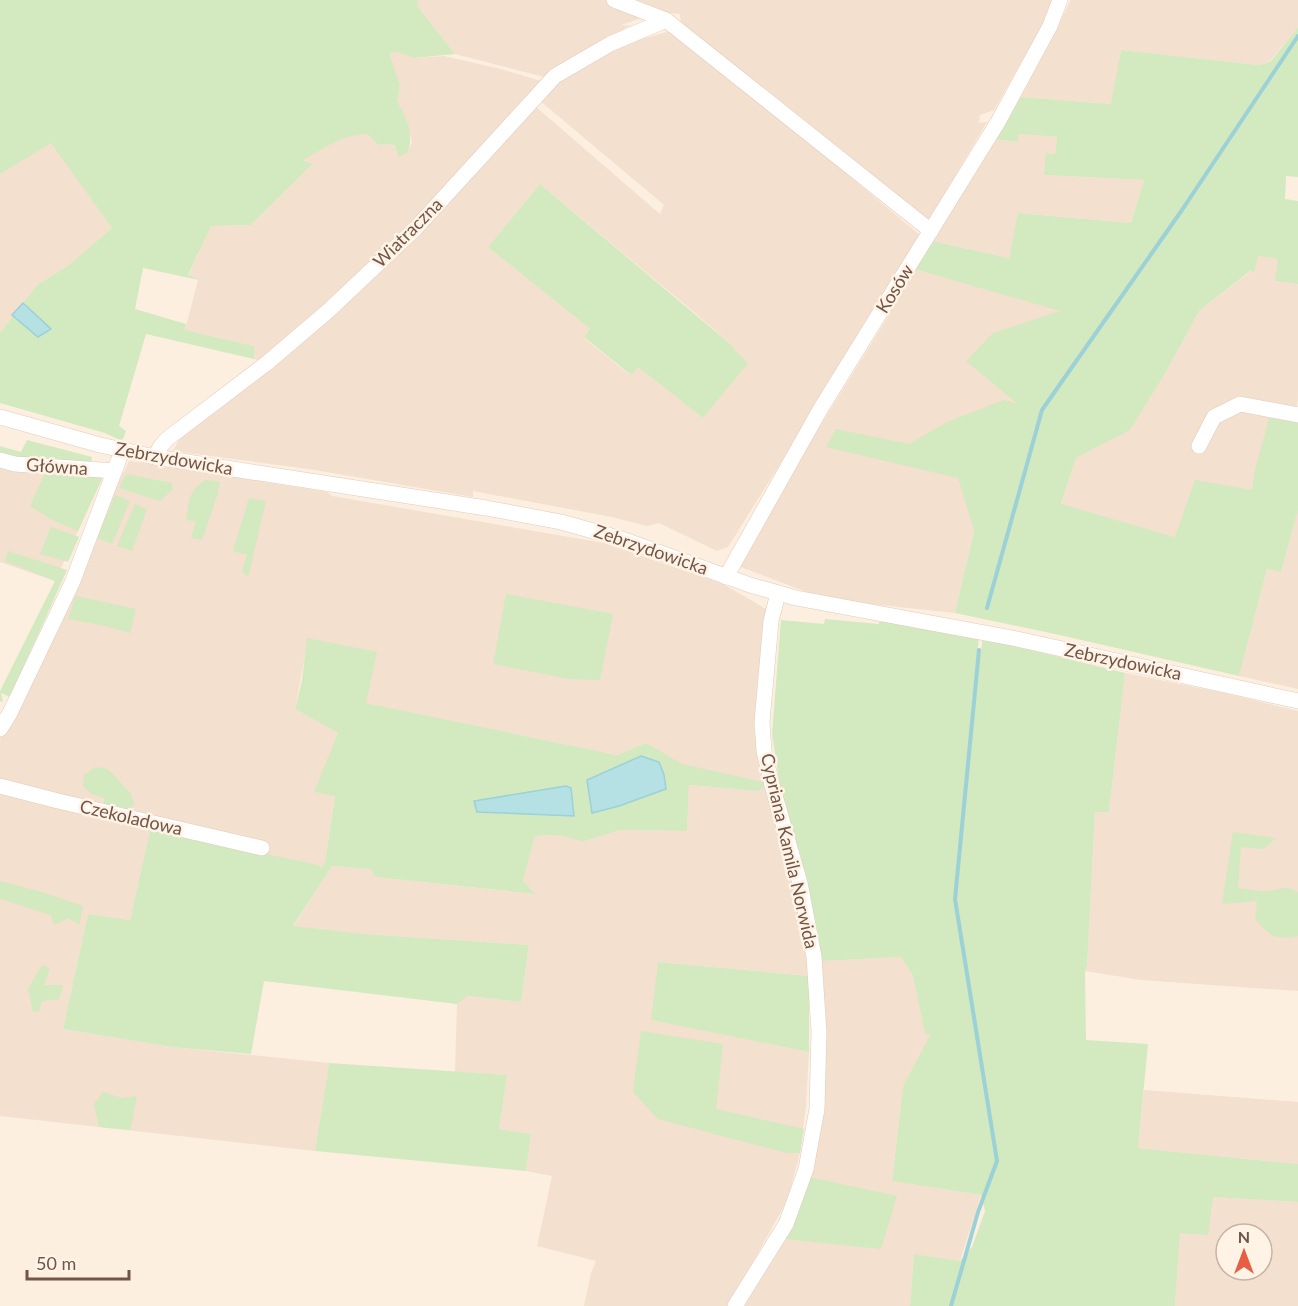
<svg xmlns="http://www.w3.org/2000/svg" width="1298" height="1306" viewBox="0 0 1298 1306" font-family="Lato,sans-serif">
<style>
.residential{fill:#f3e0ce;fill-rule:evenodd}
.green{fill:#d3e9bf}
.water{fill:#b5e1e5;stroke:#9bd1d7;stroke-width:1.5}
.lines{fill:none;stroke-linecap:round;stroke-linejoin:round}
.stream{stroke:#9bd1d7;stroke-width:4}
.minor-casing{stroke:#e0cbbc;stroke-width:16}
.minor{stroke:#fff;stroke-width:15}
.labels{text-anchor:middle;stroke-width:5;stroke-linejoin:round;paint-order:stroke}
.street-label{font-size:18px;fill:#725448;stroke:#fff3e6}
</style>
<rect width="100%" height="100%" fill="#fcefe0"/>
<g class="residential">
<polygon points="417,0 1054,0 1047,17 994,110 980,115 979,123 987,122 927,223 681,26 680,14 659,12 621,25 633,26 626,27 620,33 544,77 455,54 418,7"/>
<polygon points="1071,0 1298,0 1298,27 1269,62 1259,65 1121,50 1112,104 1021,97"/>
<path d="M675,30L922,237L728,547L717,551L659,523L647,526L612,517L473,491V497L315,470L173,451L182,434L267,363L254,359V346L185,330L198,280L188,276L211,226L251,225L311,164L303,159L332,143L355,134H367L378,145L388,144L408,152L412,142L407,121L397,102L400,85L388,53L397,52L414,58L444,56L497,68L541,81L528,100L660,214L664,205L538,99L565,77L622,44ZM540,184L695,313L735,348L733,350L747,363L703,418L637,366L630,375L584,338L590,329L488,247Z"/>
<polygon points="1019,134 1057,137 1055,154 1047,153 1044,175 1144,180 1131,223 1019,213 1009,258 932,241 994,139 1017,142"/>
<polygon points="51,142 112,228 69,265 37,285 0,333 0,174"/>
<polygon points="1258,256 1279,259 1275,281 1298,284 1298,399 1293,422 1264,434 1265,438 1254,473 1252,490 1175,537 1061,505 1076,458 1130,430 1166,372 1199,311 1251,271"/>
<polygon points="914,269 1062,311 993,333 1020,405 945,434 974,529 955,613 825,599 738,566 765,501 817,431 883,325"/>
<polygon points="129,461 258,479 264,482 327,492 332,496 604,543 723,584 766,609 765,630 758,676 754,727 757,746 793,881 807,949 809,976 658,962 652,1020 809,1052 806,1106 800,1153 787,1201 728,1306 584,1306 591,1273 596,1261 537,1246 552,1176 526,1171 531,1134 499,1129 507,1075 455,1072 457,1004 466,996 521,1002 529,945 365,934 293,927 332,866 372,869 375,877 534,894 523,881 535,836 555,835 569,836 582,842 620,830 687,831 689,785 759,791 684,766 646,743 617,755 365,703 308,639 295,709 338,733 315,792 335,795 325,862 321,868 319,865 262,854 0,782 0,727"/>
<polygon points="0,466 105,472 55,581 0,562"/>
<polygon points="1298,510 1298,689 1239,676 1267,569 1281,572"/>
<polygon points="1125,673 1224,693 1298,711 1298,991 1141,980 1085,971 1087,966 1095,811 1109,812"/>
<polygon points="0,786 150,830 130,920 88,914 63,1029 172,1047 329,1063 315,1151 0,1116"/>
<polygon points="901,957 913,976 925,1033 932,1034 903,1086 892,1181 981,1195 960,1261 914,1254 910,1306 743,1306 783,1239 881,1248 809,1177 821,961"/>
<polygon points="1144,1090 1298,1102 1298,1164 1138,1148"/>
<path d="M1212,1197L1298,1202V1306H1175L1180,1233ZM1226,1234H1262V1270H1226Z"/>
</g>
<g class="green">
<path d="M0,0H417L418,7L455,54L414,58L397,52L389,53L400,85L397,102C407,117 414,134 408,152L399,157L395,146L388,144L378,145L367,134C343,134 323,149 303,160L312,164L251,225L211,226L188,275L199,280L143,268L135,309L186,324L185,330L254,346V359L146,334L119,426L126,431L123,439L120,440L105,433L0,403V333L37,285L69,265L112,228L51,143L0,174Z"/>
<polygon points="1298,27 1298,177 1286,176 1285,199 1298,201 1298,284 1275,281 1278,259 1258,256 1254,272 1250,271 1199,311 1166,372 1130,430 1076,458 1061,504 1175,537 1195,480 1252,490 1254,473 1269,418 1298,422 1298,510 1281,572 1267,569 1239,676 1064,636 955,613 974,530 958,478 826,447 836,429 909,444 947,422 1004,400 1018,404 966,361 993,333 1060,311 914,269 932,241 1009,258 1018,213 1131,223 1144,180 1044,175 1046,153 1055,154 1057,137 1019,134 1018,142 994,139 1021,97 1111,104 1121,50 1259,65 1270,62"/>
<polygon points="540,184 735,348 734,350 748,363 703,418 638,367 631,375 584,337 590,329 488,247"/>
<polygon points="27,440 92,457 91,462 0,457 0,446 21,452"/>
<polygon points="47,469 105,472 78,531 52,520 30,506"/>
<polygon points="126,474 172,483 173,489 160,501 119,488"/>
<path d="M205,480L220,482L218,493L202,540L191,538L196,521L186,520C189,501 188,492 205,480Z"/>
<polygon points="115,495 130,501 112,544 97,538"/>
<polygon points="249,498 266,501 248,577 242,571 247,555 233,551"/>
<polygon points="135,504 147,509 132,551 117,546"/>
<polygon points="51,527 79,537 68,562 40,554"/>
<polygon points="8,551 67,570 10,697 1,693 3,702 0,701 0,691 55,581 5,561"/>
<polygon points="506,594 613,614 600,680 570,679 493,664"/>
<polygon points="76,596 136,609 130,633 105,626 68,619"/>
<polygon points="825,619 879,624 879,622 886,622 979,636 971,713 983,638 1125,673 1109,812 1095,812 1087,966 1085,971 1086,1040 1148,1044 1138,1148 1298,1164 1298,1202 1213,1197 1208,1235 1180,1233 1175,1306 910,1306 914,1254 960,1261 972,1247 985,1211 981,1195 892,1181 903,1086 931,1034 925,1034 913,976 901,957 821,961 815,921 783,806 772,734 781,620 824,624"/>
<path d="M307,638L377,652L366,703L617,755L646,743L682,764L767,783L759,791L689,785L687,831L620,830L582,842C565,834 553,835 535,836L523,881L535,894L375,877L371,869L332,866L293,926L365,934L529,945L521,1002L467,996L457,1004L264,981L251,1054L172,1047L63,1029L88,914L130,920L150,830L319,865L321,868L325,862L335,796L314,792L338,733L295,709L302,680Z"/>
<polygon points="95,767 108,769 131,794 134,804 127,813 104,805 104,798 92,794 83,786 84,775"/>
<path d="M1233,832L1276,838L1264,849L1241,847L1238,888C1247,889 1260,892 1269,891C1282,890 1285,884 1298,893V936C1274,940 1271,937 1255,919L1257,901L1222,904Z"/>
<polygon points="0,881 42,892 83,906 79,925 69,918 54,925 51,915 0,899"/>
<polygon points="658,962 809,976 809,1052 651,1020"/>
<polygon points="42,965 50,968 44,985 63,985 59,999 42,1001 39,1011 33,1012 28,989"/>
<polygon points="641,1031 723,1044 716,1109 804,1129 800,1153 787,1153 658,1119 633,1092"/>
<polygon points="329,1063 507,1075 499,1129 531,1134 526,1171 315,1151"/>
<polygon points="103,1092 122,1098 137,1096 130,1130 99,1127 94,1104"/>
<polygon points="809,1177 897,1196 881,1249 783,1239"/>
</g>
<g class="water">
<polygon points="23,303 51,329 38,337 12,315"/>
<polygon points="641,756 659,762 664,775 666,789 619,806 592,813 587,780"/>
<polygon points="566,786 571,788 574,816 477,812 474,801"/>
</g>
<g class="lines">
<g class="stream">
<polyline points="987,608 1042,410 1182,210 1298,36"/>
<polyline points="951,1306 978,1212 997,1161 955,899 979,650"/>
</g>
<defs>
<g id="minor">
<polyline points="614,0 666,20 931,231"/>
<polyline points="0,417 100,445 155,457 486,508 561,522 622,539 750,585 796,598 1017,639 1298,701"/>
<polyline points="1199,446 1214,417 1240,404 1298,415"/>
<polyline points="155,457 160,447 167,439 267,363 328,311 416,228 555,76 610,44 666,20"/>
<polyline points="0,460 15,464 115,471"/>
<polyline points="726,577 821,408 998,122 1050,26 1060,0"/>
<polyline points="0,729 10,713 72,583 122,451"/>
<polyline points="0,786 58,801 262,848"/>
<polyline points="735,1306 786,1224 806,1169 817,1109 819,1032 814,957 800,883 772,785 764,751 762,722 771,621 778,593"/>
</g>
</defs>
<use href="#minor" class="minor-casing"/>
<use href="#minor" class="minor"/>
</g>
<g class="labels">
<g class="street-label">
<text transform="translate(408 233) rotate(-45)" y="6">Wiatraczna</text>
<text transform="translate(895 289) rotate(-58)" y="6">Kosów</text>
<text transform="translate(174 459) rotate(10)" y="6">Zebrzydowicka</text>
<text transform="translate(57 467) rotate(4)" y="6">Główna</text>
<text transform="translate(651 550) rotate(19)" y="6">Zebrzydowicka</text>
<text transform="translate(1123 662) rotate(12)" y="6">Zebrzydowicka</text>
<text transform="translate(131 818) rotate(13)" y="6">Czekoladowa</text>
<text transform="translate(789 851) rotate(77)" y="6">Cypriana Kamila Norwida</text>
</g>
</g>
<g transform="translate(1244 1252)"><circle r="28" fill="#fff3e6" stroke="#c7b3a7" stroke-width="1.5"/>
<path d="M0-4.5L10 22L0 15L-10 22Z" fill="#e75e44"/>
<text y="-9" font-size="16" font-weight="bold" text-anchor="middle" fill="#725448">N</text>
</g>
<path d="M27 1270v9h102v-9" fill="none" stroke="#725448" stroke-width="3"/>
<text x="36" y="1270" font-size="18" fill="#725448" stroke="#fff3e6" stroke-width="4.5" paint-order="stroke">50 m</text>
</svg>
